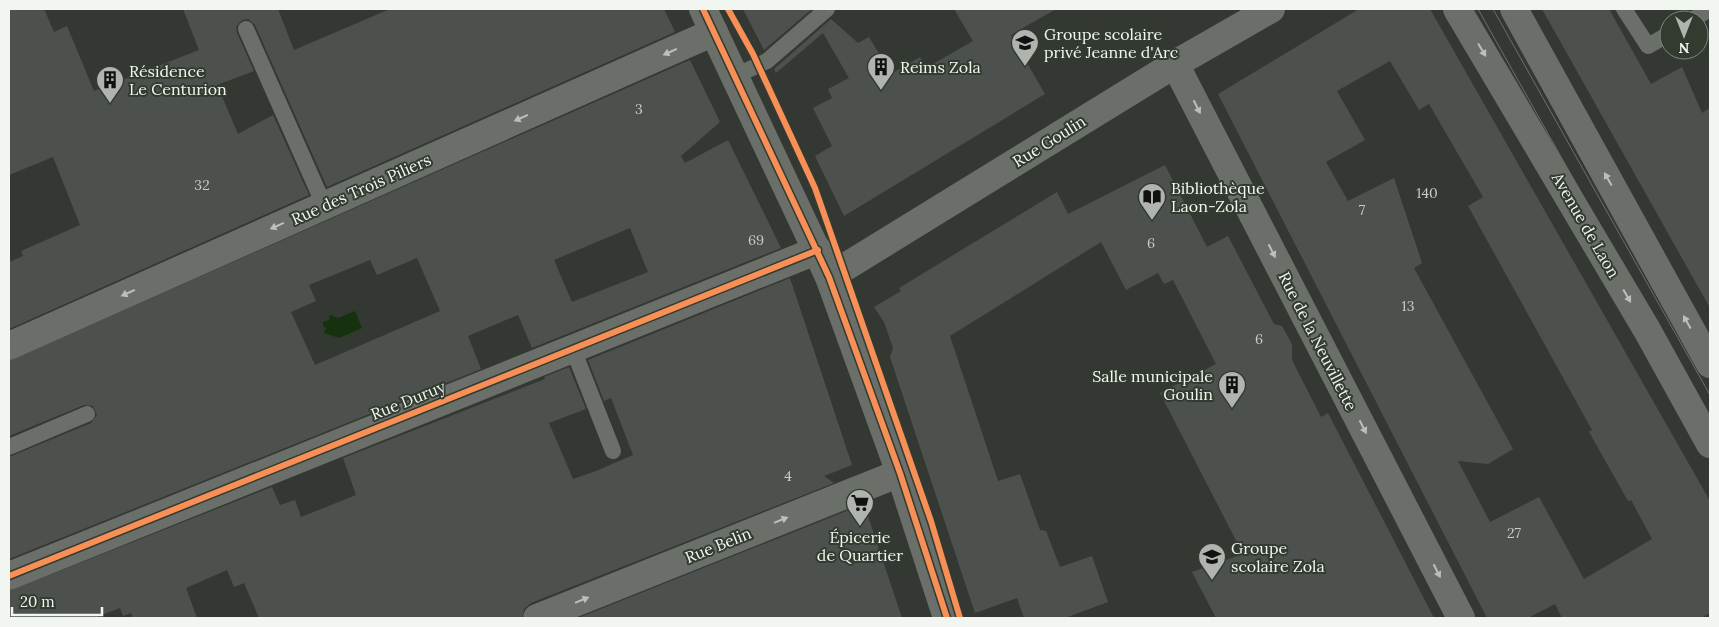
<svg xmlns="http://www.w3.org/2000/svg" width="1719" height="627" viewBox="0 0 1719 627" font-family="Lora,serif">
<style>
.water{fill:#15310d}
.building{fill:#4d514d;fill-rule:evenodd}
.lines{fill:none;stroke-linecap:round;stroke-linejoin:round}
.lane{stroke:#6b6f6a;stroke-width:16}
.street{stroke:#6b6f6a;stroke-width:28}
.secondary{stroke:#6b6f6a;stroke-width:28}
.tram{stroke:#6c6f6b;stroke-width:1}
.cycleway-casing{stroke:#333b30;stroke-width:9}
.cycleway{stroke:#f78f57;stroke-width:6}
.oneway{fill:#bbc0ba}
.labels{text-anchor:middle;stroke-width:4;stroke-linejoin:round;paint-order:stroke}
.number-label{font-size:14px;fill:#c8cdc7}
.poi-label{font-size:16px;fill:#f1f6f0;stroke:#333b30;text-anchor:start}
.street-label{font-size:16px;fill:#f1f6f0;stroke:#333b30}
</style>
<rect width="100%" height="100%" fill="#343833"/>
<polygon class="water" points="355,311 362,328 339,338 324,333 326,328 323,326 323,322 329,320 330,315 338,318"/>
<g class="building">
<polygon points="9,9 44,9 54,32 67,26 94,91 199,50 183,9 278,9 294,50 390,9 664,9 675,32 327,187 255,25 248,19 242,20 236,27 237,33 254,71 217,85 238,134 273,115 309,195 9,329 9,262 23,256 21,251 80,225 53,157 9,175"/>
<polygon points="743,9 812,9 764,50"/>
<polygon points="954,9 1056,9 1011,35 1045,94 844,216 815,156 832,146 813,108 832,98 828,89 849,78 823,33 776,73 774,69 831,19 858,43 869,37 891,74 920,57 926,68 973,41"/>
<path d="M1359,9H1430L1710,501V613L1701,618H1562L1555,604L1528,618H1487L1218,94ZM1390,61L1419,110L1429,104L1483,197L1468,206L1592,430L1589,432L1628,501L1631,500L1652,539L1584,579L1539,497L1490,522L1458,461L1488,464L1513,449L1414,268L1422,263L1394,178L1348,201L1326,162L1365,140L1337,91Z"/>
<polygon points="1542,9 1609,9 1651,84 1682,67 1702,113 1710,108 1710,308"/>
<path d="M690,60L720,122L681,156L685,163L728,140L781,248L532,348L518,315L468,336L481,369L9,559V457L91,423L97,415L93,406L84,405L9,436V361ZM630,228L648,272L572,302L554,260ZM417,258L440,311L315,365L291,312L316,301L309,285L370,260L377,275Z"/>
<polygon points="1165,165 1207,247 1228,236 1274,324 1282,326 1292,344 1292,360 1321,417 1328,413 1434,618 1216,618 1192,572 1243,554 1160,393 1216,364 1173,280 1164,284 1158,273 1126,290 1101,242 950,336 998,481 1020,474 1040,530 1046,531 1060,567 1092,556 1108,602 1065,618 1024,618 1017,598 975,613 890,357 893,348 884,322 874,307 901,291 899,288 1057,192 1068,214"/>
<polygon points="790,278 852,465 824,476 834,483 531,603 524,609 522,618 259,618 244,583 234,587 227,570 186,588 197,618 133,618 131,613 123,616 120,608 94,618 9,618 9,591 272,487 280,505 295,500 301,517 356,495 343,458 545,379 544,377 569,367 586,409 549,423 573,479 596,471 633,455 611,398 604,401 588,360"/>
<polygon points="864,504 902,618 578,618"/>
</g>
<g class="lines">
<g class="lane">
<polyline points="1624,9 1648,46 1669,34"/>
<polyline points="1692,20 1710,9"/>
<polyline points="246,29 324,205"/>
<polyline points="735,76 767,61 827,9"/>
<polyline points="573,349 613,451"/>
<polyline points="9,447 87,414"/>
</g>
<g class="street">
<polyline points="1175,64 1461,618"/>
<polyline points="829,277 1175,64 1271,9"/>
<polyline points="9,346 714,32"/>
<polyline points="9,576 818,250"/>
<polyline points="537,618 900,473"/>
</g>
<g class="secondary">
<polyline points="703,9 829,277 900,473 947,618"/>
<polyline points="1457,9 1647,330 1710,444"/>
<polyline points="1514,9 1710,364"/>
</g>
<g class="tram">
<polyline points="1478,9 1710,422"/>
<polyline points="1493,9 1710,395"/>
</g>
<defs>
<g id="cycleway">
<polyline points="703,9 829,277 900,473 947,618"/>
<polyline points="728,9 753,54 815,188 931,521 960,618"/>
<polyline points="9,576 818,250"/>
</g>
</defs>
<use href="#cycleway" class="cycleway-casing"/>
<use href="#cycleway" class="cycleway"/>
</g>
<defs><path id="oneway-solid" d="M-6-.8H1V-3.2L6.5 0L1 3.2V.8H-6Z" transform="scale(1.25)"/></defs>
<g class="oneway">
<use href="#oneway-solid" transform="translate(1482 50) rotate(59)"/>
<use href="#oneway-solid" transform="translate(670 52) rotate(156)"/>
<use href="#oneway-solid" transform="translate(1197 107) rotate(63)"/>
<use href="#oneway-solid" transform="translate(521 118) rotate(156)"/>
<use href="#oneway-solid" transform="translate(1608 179) rotate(-119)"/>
<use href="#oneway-solid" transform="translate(277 226) rotate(156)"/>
<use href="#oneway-solid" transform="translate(1272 251) rotate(63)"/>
<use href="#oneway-solid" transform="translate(128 293) rotate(156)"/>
<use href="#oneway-solid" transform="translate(1627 296) rotate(60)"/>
<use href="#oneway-solid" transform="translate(1687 322) rotate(-119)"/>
<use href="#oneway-solid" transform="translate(1363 427) rotate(63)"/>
<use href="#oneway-solid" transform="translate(781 520) rotate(-22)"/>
<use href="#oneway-solid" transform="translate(1437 571) rotate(63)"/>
<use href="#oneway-solid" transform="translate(582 600) rotate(-22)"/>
</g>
<defs>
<symbol id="school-pin" viewBox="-11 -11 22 30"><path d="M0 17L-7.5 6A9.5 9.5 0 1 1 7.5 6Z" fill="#afb4ae" stroke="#333b30"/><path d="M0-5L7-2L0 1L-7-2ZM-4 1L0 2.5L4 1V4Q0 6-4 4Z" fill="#111"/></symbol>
<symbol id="building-pin" viewBox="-11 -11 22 30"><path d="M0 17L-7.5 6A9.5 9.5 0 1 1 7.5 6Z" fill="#afb4ae" stroke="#333b30"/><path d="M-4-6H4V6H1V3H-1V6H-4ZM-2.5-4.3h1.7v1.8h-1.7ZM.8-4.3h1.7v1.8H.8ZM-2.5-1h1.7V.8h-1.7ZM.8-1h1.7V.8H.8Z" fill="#111"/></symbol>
<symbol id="library-pin" viewBox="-11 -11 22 30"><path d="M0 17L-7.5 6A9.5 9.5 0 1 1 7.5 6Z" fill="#afb4ae" stroke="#333b30"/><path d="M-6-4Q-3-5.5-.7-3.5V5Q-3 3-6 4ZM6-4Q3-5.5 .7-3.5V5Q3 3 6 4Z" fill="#111"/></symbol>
<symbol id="supermarket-pin" viewBox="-11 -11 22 30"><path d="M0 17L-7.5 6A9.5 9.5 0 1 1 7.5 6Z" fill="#afb4ae" stroke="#333b30"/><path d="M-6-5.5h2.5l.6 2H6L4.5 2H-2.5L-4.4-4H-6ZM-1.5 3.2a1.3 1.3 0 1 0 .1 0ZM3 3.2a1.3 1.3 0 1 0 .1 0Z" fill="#111"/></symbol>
</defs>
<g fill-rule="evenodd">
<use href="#school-pin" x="1009" y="27" width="32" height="43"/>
<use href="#building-pin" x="865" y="51" width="32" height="43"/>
<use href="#building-pin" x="94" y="64" width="32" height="43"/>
<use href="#library-pin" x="1136" y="181" width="32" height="43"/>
<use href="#building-pin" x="1216" y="369" width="32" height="43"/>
<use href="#supermarket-pin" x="844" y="487" width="32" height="43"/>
<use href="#school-pin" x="1196" y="541" width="32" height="43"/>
</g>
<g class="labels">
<g class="number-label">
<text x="639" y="114">3</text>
<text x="202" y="190">32</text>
<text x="1427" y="198">140</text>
<text x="1362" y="215">7</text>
<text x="756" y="245">69</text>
<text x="1151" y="248">6</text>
<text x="1408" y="311">13</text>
<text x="1259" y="344">6</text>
<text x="788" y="481">4</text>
<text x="1514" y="538">27</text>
</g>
<g class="poi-label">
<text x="1044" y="40">Groupe scolaire<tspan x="1044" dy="18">privé Jeanne d'Arc</tspan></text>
<text x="900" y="73">Reims Zola</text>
<text x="129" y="77">Résidence<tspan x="129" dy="18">Le Centurion</tspan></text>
<text x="1171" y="194">Bibliothèque<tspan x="1171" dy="18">Laon-Zola</tspan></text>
<text x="1213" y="382" text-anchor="end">Salle municipale<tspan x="1213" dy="18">Goulin</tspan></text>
<text x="860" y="543" text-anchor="middle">Épicerie<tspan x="860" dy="18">de Quartier</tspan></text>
<text x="1231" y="554">Groupe<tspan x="1231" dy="18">scolaire Zola</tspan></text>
</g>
<g class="street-label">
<text transform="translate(1049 141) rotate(-32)" y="6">Rue Goulin</text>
<text transform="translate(361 189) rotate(-24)" y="6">Rue des Trois Piliers</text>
<text transform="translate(1586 225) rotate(60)" y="6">Avenue de Laon</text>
<text transform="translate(1318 341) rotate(63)" y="6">Rue de la Neuvillette</text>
<text transform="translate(408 400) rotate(-22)" y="6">Rue Duruy</text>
<text transform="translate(718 545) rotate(-22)" y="6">Rue Belin</text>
</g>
</g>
<rect width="1719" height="627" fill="none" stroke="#f1f6f0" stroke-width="20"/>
<g transform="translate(1684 35) rotate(180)"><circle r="24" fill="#333b30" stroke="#7f867d"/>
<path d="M0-4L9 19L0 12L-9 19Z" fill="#afb4ae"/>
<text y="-8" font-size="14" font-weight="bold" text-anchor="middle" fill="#f1f6f0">N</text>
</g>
<path d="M12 607v8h90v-8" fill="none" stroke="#f1f6f0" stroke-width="2.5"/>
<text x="20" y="607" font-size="15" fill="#f1f6f0" stroke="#333b30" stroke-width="4" paint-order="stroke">20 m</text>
</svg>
